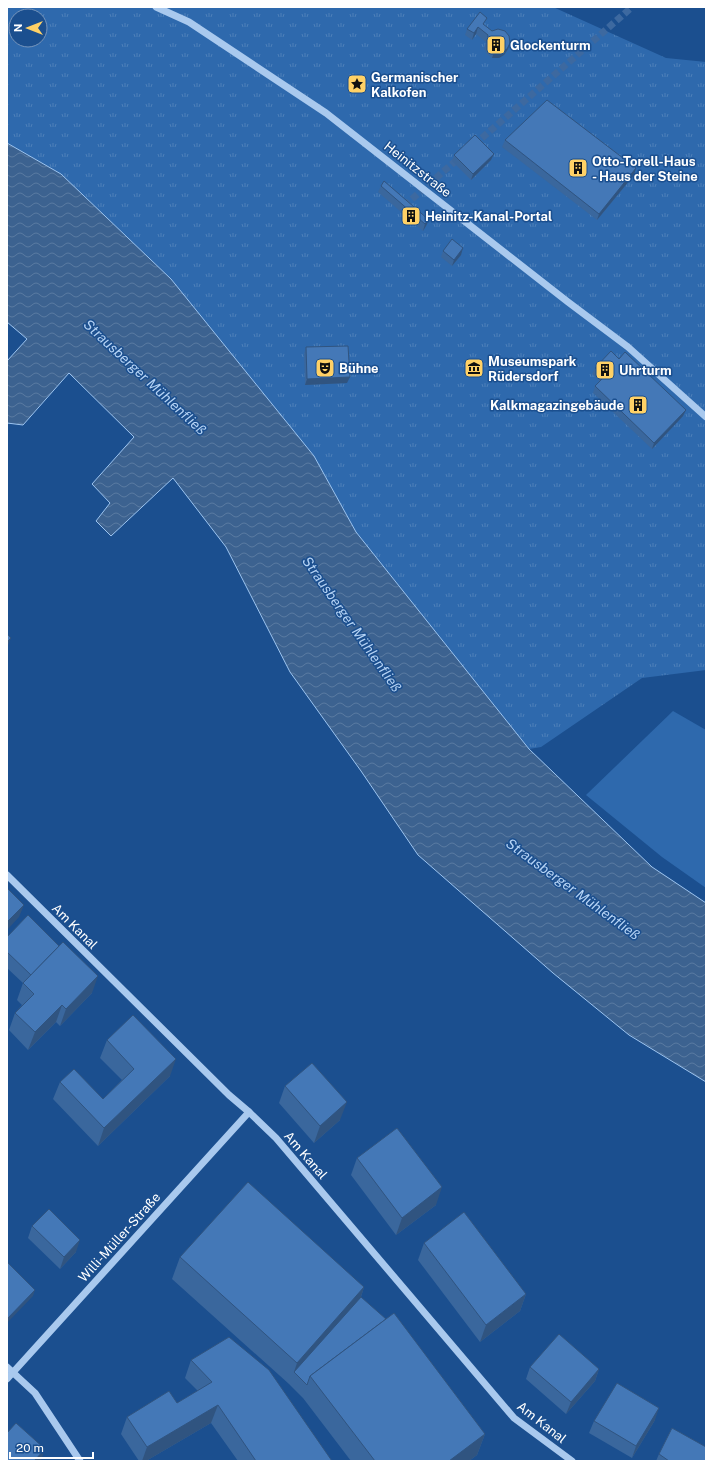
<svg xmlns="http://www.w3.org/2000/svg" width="713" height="1468" viewBox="0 0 713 1468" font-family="'Public Sans',sans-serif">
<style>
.green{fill:#2e69ad}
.park{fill:url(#park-tufts);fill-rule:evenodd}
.water{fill:url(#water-waves);stroke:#9cc4f0}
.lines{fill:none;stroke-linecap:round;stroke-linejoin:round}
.minor-tunnel{stroke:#3d69a0;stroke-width:7;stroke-dasharray:7 3.5;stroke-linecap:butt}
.minor{stroke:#a9c9ee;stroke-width:7}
.wall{fill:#3a679d}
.shaded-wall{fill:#305480}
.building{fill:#4478b7;stroke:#305480}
.labels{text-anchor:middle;stroke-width:3;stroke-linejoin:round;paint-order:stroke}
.poi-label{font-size:13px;font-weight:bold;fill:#fff;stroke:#1b4f8f;text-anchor:start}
.street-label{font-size:13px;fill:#fff;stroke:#1b4f8f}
.water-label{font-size:14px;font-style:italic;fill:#b5d3f5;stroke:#1b4f8f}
</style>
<defs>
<pattern id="park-tufts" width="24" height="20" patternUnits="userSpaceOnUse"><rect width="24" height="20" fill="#2e69ad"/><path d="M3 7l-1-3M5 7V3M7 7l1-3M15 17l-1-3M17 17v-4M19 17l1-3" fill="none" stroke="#4d80b9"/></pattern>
<pattern id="water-waves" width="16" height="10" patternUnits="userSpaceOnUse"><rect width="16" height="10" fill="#3c6290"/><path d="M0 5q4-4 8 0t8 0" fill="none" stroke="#597aa1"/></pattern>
</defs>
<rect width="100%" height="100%" fill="#1b4f8f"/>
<polygon class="green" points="673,711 706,730 706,888 662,857 586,795"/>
<path class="park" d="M7,7H553L666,58L706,62V670L642,678L541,747L529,749L356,532L314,456L171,279L61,174L7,143ZM16,16H40V40H16Z"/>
<polygon class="water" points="7,143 61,174 171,279 314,456 356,532 529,749 652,867 706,903 706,1082 629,1035 553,973 418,855 361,771 290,672 226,547 173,478 111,536 96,521 110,503 92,484 134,437 69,373 23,425 7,423 7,361 27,339 7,322"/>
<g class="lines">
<g class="minor-tunnel">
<polyline points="474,145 632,7"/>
<polyline points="404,206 460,157"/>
</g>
<g class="minor">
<polyline points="156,7 189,22 326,113 568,302 628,347 706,417"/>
<polyline points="7,875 229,1095 249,1112 276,1138 514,1418 572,1461"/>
<polyline points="7,1367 35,1393 80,1461"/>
<polyline points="7,1379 249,1112"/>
</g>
</g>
<g class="wall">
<polygon points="484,25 492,31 510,43 508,49 504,55 499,58 492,58 487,54 484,48 486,42 476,34 472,40 465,35 467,29"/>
<polygon points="505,140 636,168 634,175 597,220 502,147"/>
<polygon points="454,155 491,160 471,180 452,161"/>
<polygon points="384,181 426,226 423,231 378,192 381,186"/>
<polygon points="443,251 461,255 452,266 441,257"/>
<polygon points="306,347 347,383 305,385 304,354"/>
<polygon points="619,359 686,410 683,416 652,449 593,393 595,386 600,382 592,374 595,368"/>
<polygon points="7,937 92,993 60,1026 56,1022 28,1050 9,1030 15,1013 22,1005 17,1000 23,983 7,968"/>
<polygon points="107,1040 170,1076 98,1146 53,1099 60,1082 103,1099 122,1080 100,1058"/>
<polygon points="285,1086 340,1120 314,1143 279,1103"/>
<polygon points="357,1158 436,1205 396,1235 351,1175"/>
<polygon points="32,1226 76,1252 60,1269 28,1238"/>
<polygon points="424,1243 526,1294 520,1311 480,1342 418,1260"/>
<polygon points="180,1257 364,1287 361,1297 485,1434 477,1455 469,1461 351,1461 303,1398 289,1384 172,1279"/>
<polygon points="191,1360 332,1461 238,1461 211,1423 146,1461 139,1461 121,1434 127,1417 177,1403 198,1391 185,1378"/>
<polygon points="530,1367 599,1369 595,1381 566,1414 526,1379"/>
<polygon points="655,1420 632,1458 589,1433 594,1421"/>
<polygon points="659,1454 706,1461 656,1461"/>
</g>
<g class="shaded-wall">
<polygon points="478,27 476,34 472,40 474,33"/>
<polygon points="510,43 508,49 504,55 499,58 492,58 494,52"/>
<polygon points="494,154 491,160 471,180 473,174"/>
<polygon points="636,168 634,175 597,220 599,214"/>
<polygon points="429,220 426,226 423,231 425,224"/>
<polygon points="463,248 461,255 452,266 454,260"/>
<polygon points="350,377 347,383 305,385 307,379"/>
<polygon points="686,410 683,416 652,449 654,443"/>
<polygon points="11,638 7,648 7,642"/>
<polygon points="24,905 19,917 7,930 7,922"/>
<polygon points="98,976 92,993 60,1026 66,1009"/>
<polygon points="62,1005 56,1022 28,1050 35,1032"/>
<polygon points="176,1059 170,1076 98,1146 104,1128"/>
<polygon points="347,1102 340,1120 314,1143 320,1126"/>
<polygon points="442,1187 436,1205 396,1235 402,1218"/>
<polygon points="80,1240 76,1252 60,1269 64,1257"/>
<polygon points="364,1287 357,1309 294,1372 297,1363"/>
<polygon points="35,1290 33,1296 7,1323 7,1319"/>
<polygon points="526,1294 520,1311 480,1342 486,1325"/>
<polygon points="599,1369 595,1381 566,1414 571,1402"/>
<polygon points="218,1405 211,1423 146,1461 142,1461 147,1447"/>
<polygon points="659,1408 655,1420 632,1458 636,1446"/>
<polygon points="485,1434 477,1455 469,1461 449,1461"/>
<polygon points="45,1449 41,1461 34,1461"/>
</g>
<g class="building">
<polygon points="480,12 487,18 483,24 492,31 498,29 505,31 509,36 510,43 507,49 501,52 494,52 489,48 487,42 488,35 478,27 474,33 467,29"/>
<polygon points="547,100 636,168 599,214 505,140"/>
<polygon points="475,135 494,154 473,174 454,155"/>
<polygon points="384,181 429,220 425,224 381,186"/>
<polygon points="452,239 463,248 454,260 443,251"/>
<polygon points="348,346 350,377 307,379 306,347"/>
<polygon points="611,351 619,359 625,352 686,410 654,443 595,386 604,377 595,368"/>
<polygon points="7,634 11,638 7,642"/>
<polygon points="7,888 24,905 7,922"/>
<polygon points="28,915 59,946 31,975 7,952 7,937"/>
<polygon points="63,942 98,976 66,1009 62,1005 35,1032 15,1013 34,994 23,983"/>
<polygon points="133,1015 176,1059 104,1128 60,1082 74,1069 103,1099 134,1069 107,1040"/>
<polygon points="312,1063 347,1102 320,1126 285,1086"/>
<polygon points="397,1128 442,1187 402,1218 357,1158"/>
<polygon points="248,1182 364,1287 297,1363 180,1257"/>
<polygon points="49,1209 80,1240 64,1257 32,1226"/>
<polygon points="464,1212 526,1294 486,1325 424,1243"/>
<polygon points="7,1262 35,1290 7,1319"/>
<polygon points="361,1297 386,1319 310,1376 307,1385 294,1372"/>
<polygon points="394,1313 485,1434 449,1461 375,1461 310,1376"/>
<polygon points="559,1334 599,1369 571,1402 530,1367"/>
<polygon points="229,1337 269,1370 332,1461 256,1461 218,1405 147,1447 127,1417 169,1391 177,1403 212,1382 191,1360"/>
<polygon points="617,1383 659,1408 636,1446 594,1421"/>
<polygon points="16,1423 45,1449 34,1461 7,1461 7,1433"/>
<polygon points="672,1428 706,1447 706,1461 669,1461 659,1454"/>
</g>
<defs>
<symbol id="building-square" viewBox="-11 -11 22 22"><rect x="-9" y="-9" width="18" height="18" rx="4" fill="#ffd166" stroke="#1b4f8f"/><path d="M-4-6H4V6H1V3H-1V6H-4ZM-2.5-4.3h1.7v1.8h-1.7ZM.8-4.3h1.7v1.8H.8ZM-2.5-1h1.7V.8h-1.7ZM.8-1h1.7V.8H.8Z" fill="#111"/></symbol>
<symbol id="sight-square" viewBox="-11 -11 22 22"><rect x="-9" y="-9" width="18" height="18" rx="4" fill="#ffd166" stroke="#1b4f8f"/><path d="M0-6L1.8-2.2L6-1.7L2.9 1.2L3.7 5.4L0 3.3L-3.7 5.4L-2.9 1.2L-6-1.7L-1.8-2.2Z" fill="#111"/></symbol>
<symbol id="theatre-square" viewBox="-11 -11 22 22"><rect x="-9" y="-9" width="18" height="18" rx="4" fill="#ffd166" stroke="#1b4f8f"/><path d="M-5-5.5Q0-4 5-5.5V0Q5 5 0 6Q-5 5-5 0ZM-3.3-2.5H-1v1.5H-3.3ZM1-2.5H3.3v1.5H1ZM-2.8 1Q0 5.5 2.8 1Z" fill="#111"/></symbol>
<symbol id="museum-square" viewBox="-11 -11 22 22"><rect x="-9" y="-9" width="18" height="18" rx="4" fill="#ffd166" stroke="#1b4f8f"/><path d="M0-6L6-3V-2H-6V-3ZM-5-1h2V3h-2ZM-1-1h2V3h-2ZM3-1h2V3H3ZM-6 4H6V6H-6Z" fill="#111"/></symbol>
</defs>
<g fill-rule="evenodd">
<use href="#building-square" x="485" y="34" width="22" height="22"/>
<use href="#sight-square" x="346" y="73" width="22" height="22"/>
<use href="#building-square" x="567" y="157" width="22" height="22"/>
<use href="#building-square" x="400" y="205" width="22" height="22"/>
<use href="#theatre-square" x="314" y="357" width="22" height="22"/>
<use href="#museum-square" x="463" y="357" width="22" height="22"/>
<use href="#building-square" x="594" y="359" width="22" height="22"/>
<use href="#building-square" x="627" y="394" width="22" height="22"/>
</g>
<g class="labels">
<g class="poi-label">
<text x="510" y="50">Glockenturm</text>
<text x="371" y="82">Germanischer<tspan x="371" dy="15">Kalkofen</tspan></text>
<text x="592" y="166">Otto-Torell-Haus<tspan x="592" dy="15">- Haus der Steine</tspan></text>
<text x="425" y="221">Heinitz-Kanal-Portal</text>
<text x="488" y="366">Museumspark<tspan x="488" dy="15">Rüdersdorf</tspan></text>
<text x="339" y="373">Bühne</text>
<text x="619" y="375">Uhrturm</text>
<text x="624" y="410" text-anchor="end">Kalkmagazingebäude</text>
</g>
<g class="street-label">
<text transform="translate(418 169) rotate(38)" y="5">Heinitzstraße</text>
<text transform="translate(75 926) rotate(45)" y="5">Am Kanal</text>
<text transform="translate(306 1155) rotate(49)" y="5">Am Kanal</text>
<text transform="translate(119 1237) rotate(-48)" y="5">Willi-Müller-Straße</text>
<text transform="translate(542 1422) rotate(38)" y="5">Am Kanal</text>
</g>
<g class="water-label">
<text transform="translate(145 377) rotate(43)" y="5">Strausberger Mühlenfließ</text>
<text transform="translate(352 624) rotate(55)" y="5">Strausberger Mühlenfließ</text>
<text transform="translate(573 889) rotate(36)" y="5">Strausberger Mühlenfließ</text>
</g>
</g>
<rect width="713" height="1468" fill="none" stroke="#ffffff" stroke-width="16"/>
<g transform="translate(28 28) rotate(270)"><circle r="19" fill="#1b4f8f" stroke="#7695bc"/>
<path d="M0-3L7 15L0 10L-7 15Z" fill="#ffd166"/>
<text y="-6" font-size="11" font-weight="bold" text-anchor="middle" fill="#ffffff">N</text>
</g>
<path d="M10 1452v6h83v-6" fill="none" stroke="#ffffff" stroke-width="2"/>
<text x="16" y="1452" font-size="12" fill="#ffffff" stroke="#1b4f8f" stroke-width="3" paint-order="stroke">20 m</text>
</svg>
